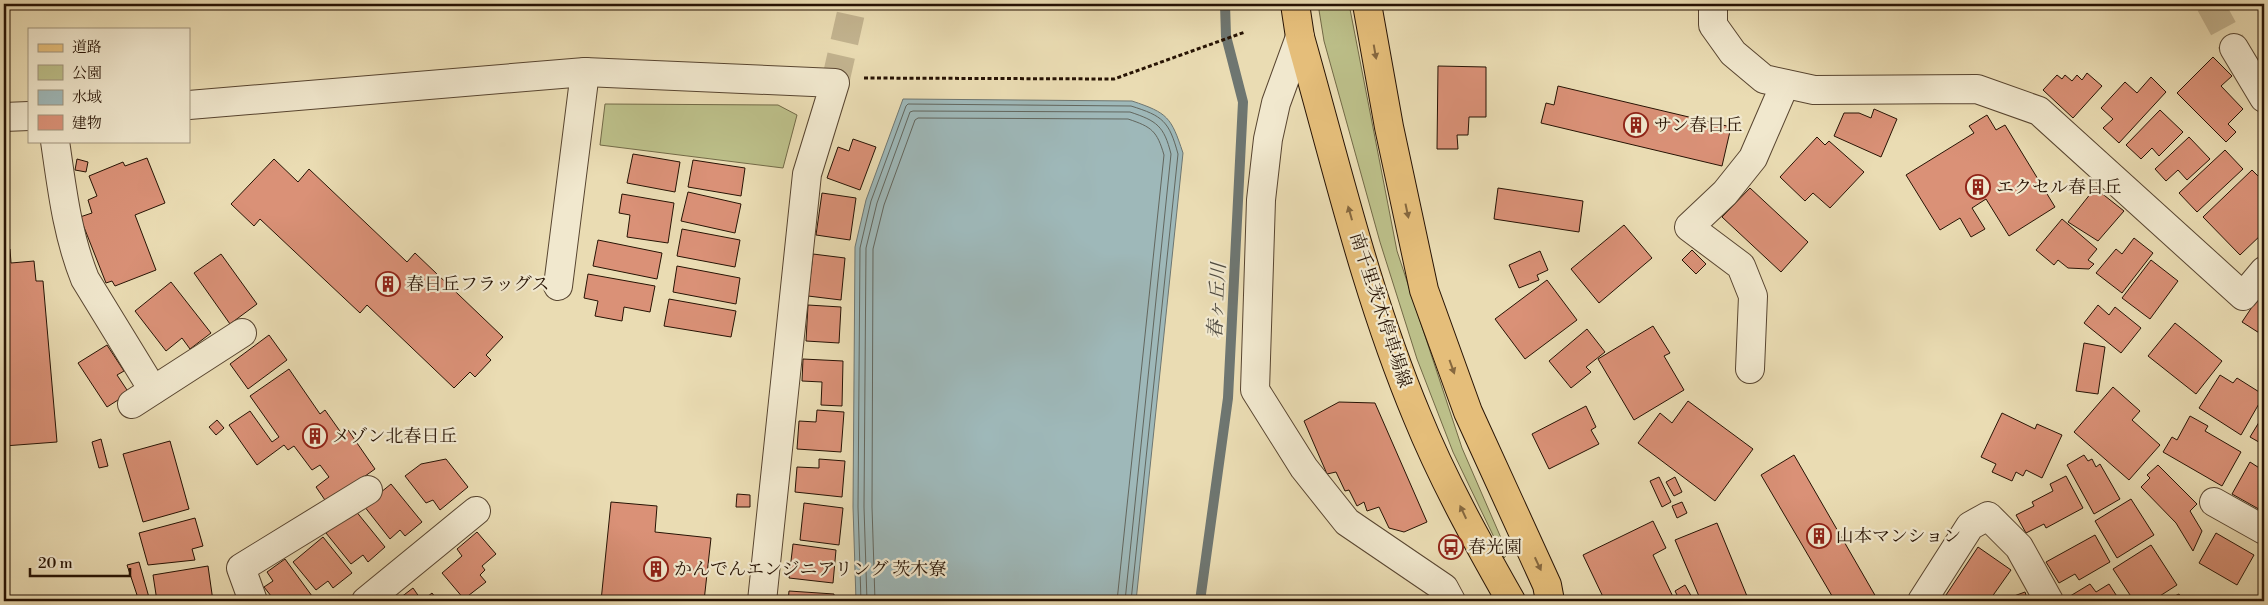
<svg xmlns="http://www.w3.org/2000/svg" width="2268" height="605" viewBox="0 0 2268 605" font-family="'Libre Bodoni','Noto Serif JP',serif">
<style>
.green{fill:#bcbf89;stroke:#726946}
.water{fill:#9eb8b9;stroke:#6e7671}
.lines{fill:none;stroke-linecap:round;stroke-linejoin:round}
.shore{stroke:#62665e;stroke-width:1}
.stream{stroke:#6e7671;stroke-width:10}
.building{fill:#da9177;stroke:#271304}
.minor-tunnel{stroke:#c3b490;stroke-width:28;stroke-dasharray:28 14;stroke-linecap:butt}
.minor-casing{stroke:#584530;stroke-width:30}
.major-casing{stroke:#271304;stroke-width:30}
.path{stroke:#271304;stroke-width:3;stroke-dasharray:4 2.5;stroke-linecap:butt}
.minor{stroke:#f1e8ce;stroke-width:28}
.major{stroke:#e5be7a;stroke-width:28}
.oneway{fill:#86683f}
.labels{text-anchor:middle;stroke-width:4.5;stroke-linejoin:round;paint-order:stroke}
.poi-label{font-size:18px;fill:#271304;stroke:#f1e8ce;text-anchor:start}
.street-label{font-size:18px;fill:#271304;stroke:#f1e8ce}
.water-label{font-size:19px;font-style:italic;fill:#514d43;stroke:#f1e8ce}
</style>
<rect width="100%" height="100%" fill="#eadcb3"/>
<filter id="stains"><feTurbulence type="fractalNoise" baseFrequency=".004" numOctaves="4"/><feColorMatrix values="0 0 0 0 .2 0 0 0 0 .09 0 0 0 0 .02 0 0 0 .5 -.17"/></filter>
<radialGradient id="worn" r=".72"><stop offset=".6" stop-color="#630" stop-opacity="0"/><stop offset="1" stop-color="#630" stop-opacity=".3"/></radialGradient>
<g class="green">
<polygon points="1318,4 1349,4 1397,251 1462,448 1508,554 1504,558 1453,452 1417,359 1380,242 1324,41"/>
<polygon points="605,104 778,105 797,115 783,168 600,145"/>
</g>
<path class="water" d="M903,99L1132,101C1168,113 1171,117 1183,153L1136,601H856L853,507L855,247L866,200Z"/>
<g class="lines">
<g class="shore">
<path d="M861,601L858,507L860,248L871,201L906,106L908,104L1131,106C1163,116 1169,121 1178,154L1131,601"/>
<path d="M867,601L864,507L866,248L877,203L910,112L913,111L1130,112C1157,121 1164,126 1171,154L1125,601"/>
<path d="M875,601L872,507L873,249L884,205L915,120L918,118L1128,119C1152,127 1157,131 1164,155L1117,601"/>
</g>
<polyline class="stream" points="1200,601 1228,398 1243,102 1226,36 1225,4"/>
</g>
<g class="building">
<polygon points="2213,57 2232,76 2221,86 2243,109 2228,124 2236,132 2226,142 2177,93"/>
<polygon points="1438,66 1486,67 1486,117 1469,117 1468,135 1457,135 1458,149 1437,149"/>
<polygon points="2087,73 2102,86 2073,118 2043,90 2057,75 2062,79 2065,75 2072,81 2077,75 2082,80"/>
<polygon points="2151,77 2166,92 2119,143 2103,128 2113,119 2101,108 2125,82 2137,93"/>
<polygon points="1558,86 1731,127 1722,166 1541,123 1546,103 1554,105"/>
<polygon points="1874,109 1897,119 1881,157 1834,136 1844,113 1859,113 1871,118"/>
<polygon points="2160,110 2183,132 2159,156 2152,148 2141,159 2126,145"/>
<polygon points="1987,115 1996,130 2005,125 2055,207 2009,236 1986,199 1972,208 1985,229 1971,237 1960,218 1940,230 1906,175 1974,133 1969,126"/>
<polygon points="1817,137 1825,145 1829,141 1864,172 1830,208 1813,193 1805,201 1780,177"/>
<polygon points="2189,137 2210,159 2187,180 2178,170 2166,181 2155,169"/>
<polygon points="853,139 876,147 860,190 827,178 838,147 849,151"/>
<polygon points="2225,150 2243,169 2197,212 2179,193"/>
<polygon points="633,154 680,162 675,192 627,183"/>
<polygon points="147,158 165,203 135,215 156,270 115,286 112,281 106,283 80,217 92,213 88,200 97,196 89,176 123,162 125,166"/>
<polygon points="77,159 88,162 86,172 75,170"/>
<polygon points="274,159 298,182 309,169 407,262 415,253 503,337 486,355 491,360 475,377 470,372 454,388 367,305 360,313 260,219 254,226 231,204"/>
<polygon points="693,160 745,168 741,196 688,187"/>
<polygon points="2252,170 2264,182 2264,198 2261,201 2264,205 2264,232 2240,255 2203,217"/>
<polygon points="1498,188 1583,201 1579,232 1494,219"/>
<polygon points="1750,188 1808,242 1781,272 1722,217"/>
<polygon points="2095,188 2124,211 2098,241 2068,222"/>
<polygon points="688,192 741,204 735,233 681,221"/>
<polygon points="822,193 856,198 850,240 816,235"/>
<polygon points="622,194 674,203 668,243 627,237 630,215 619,213"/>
<polygon points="2062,219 2097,249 2088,260 2094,264 2089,269 2068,268 2058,260 2054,265 2036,250"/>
<polygon points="1624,225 1652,258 1599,303 1571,269"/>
<polygon points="682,229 740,240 735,267 677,256"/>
<polygon points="2134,238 2153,253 2122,293 2096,273 2116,249 2122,254"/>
<polygon points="598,240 662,253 657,279 593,266"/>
<polygon points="10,249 11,263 34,261 36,281 43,281 57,442 4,446 4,250"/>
<polygon points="1692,250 1706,264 1696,274 1682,260"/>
<polygon points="1540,251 1548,270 1537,275 1539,280 1519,288 1509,265"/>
<polygon points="221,254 257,304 230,324 194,273"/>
<polygon points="813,254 845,258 841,300 808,296"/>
<polygon points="2151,260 2178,281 2150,319 2122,298"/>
<polygon points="677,266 740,278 736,304 673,292"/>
<polygon points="588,274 655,286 650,312 624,307 622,321 595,316 598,301 584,298"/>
<polygon points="1547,280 1577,320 1525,359 1495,319"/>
<polygon points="171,282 211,333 190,349 182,338 166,351 135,311"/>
<polygon points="2258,298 2264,302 2264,336 2242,322"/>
<polygon points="669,299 736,311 731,337 664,326"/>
<polygon points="808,305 841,307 839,343 806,341"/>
<polygon points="2098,305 2109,315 2115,307 2141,328 2121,353 2084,323"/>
<polygon points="2175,323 2222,361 2196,394 2148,356"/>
<polygon points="1653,326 1670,353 1664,356 1684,390 1634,420 1598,359"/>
<polygon points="1587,329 1605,352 1586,367 1591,372 1571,388 1549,361"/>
<polygon points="269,335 287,360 248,389 230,364"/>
<polygon points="2084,343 2105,347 2098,394 2076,391"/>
<polygon points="107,345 124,371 117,375 129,393 107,407 78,363"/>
<polygon points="803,359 843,361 842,406 821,405 822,382 802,381"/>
<polygon points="289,369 320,414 325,410 342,434 348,430 375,469 327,503 316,487 329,477 320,465 312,470 294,446 288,450 284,445 257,465 229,425 250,411 272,442 279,437 250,396"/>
<polygon points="2220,375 2233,383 2237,378 2264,395 2241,435 2199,408"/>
<polygon points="2113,387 2140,411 2132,420 2160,445 2129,480 2074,432"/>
<polygon points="1688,401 1753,449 1715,501 1638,443 1660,413 1672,423"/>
<polygon points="1339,402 1375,403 1427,522 1404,532 1389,528 1379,507 1367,511 1364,502 1357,506 1349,490 1345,491 1336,472 1327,474 1304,421"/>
<polygon points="1586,406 1596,427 1591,430 1599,444 1549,469 1532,434"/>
<polygon points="817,410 844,412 841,452 797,449 799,421 816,422"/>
<polygon points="2002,413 2035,429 2037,424 2062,435 2042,478 2026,470 2023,476 2016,472 2012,481 1992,472 1996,464 1981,457"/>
<polygon points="2264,414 2264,445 2250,437"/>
<polygon points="2190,416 2208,426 2205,431 2241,452 2222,486 2163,452 2172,437 2177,440"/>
<polygon points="217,420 224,428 216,435 209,427"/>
<polygon points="101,439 108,466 99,468 92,442"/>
<polygon points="170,441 189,509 143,522 123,454"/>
<polygon points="1794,455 1876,597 1868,601 1835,601 1761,475"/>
<polygon points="2084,455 2088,461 2092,459 2096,467 2100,464 2120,499 2094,514 2067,465"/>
<polygon points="446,459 468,487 440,510 433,500 426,503 405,476 421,464"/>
<polygon points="819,459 845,461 842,497 795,492 797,467 819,468"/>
<polygon points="2250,462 2264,471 2264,512 2232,494"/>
<polygon points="2158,465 2197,504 2190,511 2202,531 2193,551 2176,523 2141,487 2150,478 2147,475"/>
<polygon points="2066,476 2083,508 2046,528 2044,524 2026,533 2016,515 2034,506 2032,502 2053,491 2050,484"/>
<polygon points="1659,477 1671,502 1662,507 1650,481"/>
<polygon points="1675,477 1682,492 1674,496 1666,482"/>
<polygon points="391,484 422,522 405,536 400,530 390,539 364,506"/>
<polygon points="737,494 750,495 750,507 736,507"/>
<polygon points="2131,499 2154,535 2117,558 2095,521"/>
<polygon points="611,502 657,506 655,532 711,538 704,601 601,601"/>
<polygon points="1682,502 1687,513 1677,518 1672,506"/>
<polygon points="804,503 843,508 839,545 800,540"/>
<polygon points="355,510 385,547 368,562 363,555 351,564 326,533"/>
<polygon points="195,518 203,546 192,549 195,560 148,565 139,533"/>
<polygon points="1653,521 1666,548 1653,555 1675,601 1605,601 1583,555"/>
<polygon points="1717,523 1749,601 1701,601 1675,540"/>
<polygon points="477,532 496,554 482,566 485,570 480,575 486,582 464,599 442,573 462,556 457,549"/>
<polygon points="2216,533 2254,555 2237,585 2199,563"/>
<polygon points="2095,535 2110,562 2079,580 2075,574 2059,583 2046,562"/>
<polygon points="323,537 352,573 333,588 328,581 316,590 293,562"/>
<polygon points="793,544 836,550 833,583 789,578"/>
<polygon points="2151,545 2177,585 2152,601 2134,601 2113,569"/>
<polygon points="1978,547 2011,570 1989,601 1942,601"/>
<polygon points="285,559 312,596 305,601 275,601 264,587 273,581 267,572"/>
<polygon points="139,562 150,601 139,601 127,565"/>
<polygon points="208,566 213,601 157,601 153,575"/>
<polygon points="2090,584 2096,592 2109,584 2120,601 2062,601"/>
<polygon points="1685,585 1694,601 1680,601 1675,591"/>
<polygon points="413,588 422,601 432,593 438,601 396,601"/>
<polygon points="789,591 834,594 834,601 788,601"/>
<polygon points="2025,592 2028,601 2013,601 2016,600 2014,596"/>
<polygon points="2179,594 2183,601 2164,601"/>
</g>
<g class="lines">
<g class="minor-tunnel">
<polyline points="2210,4 2234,48"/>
<polyline points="835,83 853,4"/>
</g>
<defs>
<g id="minor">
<polyline points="1713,4 1713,25 1733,53 1764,79 1814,90 1977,89 2039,111 2243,296 2264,271"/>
<polyline points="1300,37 1276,103 1268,139 1261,200 1255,390 1304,468 1347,522 1444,588 1451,601"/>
<polyline points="2234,48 2264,98"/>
<polyline points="189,105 585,72 835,83 807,174 762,601"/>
<polyline points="4,117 29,116"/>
<path d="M55,141C62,189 67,234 85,279L153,390"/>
<polyline points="558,286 585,72"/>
<polyline points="1750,369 1753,296 1741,266 1689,227 1725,193 1753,158 1785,84"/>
<polyline points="132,404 242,333"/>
<polyline points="2214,502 2264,530"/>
<polyline points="253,601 241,568 368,490"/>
<polyline points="366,601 476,511"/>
<polyline points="1922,601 1970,526 1988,516 2019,547 2049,601"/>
</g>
<g id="major">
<path d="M1295,4L1300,37C1336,164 1366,294 1417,416C1443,480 1477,541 1511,601"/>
<polyline points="1367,4 1389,127 1424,290 1468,412 1547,585 1550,601"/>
</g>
</defs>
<use href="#minor" class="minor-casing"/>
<use href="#major" class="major-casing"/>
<polyline class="path" points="864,78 1114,79 1245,32"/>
<use href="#minor" class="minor"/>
<use href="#major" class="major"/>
</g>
<defs><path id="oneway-solid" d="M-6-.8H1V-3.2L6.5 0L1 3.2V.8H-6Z" transform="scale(1.25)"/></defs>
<g class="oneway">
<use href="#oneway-solid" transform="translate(1375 52) rotate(80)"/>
<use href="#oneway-solid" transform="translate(1407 211) rotate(78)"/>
<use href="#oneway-solid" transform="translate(1350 213) rotate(-106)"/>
<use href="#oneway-solid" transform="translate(1452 367) rotate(70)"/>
<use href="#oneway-solid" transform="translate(1463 512) rotate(-115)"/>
<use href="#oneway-solid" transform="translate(1538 564) rotate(65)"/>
</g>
<defs>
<symbol id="building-ring" viewBox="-11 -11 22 22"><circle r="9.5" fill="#f1e8ce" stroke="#8f2418" stroke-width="1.5"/><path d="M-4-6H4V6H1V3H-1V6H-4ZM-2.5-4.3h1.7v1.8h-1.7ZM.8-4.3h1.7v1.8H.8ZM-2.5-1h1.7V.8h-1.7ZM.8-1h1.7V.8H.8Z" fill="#8f2418"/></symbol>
<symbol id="bus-ring" viewBox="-11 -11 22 22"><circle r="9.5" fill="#f1e8ce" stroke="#8f2418" stroke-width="1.5"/><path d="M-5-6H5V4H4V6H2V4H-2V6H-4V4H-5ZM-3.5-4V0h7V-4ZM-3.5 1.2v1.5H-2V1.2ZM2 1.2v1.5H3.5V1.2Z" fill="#8f2418"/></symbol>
</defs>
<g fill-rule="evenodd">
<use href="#building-ring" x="1622" y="111" width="28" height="28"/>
<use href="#building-ring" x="1964" y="173" width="28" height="28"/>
<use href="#building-ring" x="374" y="270" width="28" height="28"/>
<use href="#building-ring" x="301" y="422" width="28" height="28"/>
<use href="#building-ring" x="1805" y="522" width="28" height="28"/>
<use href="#bus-ring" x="1437" y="533" width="28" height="28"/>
<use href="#building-ring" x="642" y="555" width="28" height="28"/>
</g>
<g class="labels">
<g class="poi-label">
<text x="1654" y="131">サン春日丘</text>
<text x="1996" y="193">エクセル春日丘</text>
<text x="406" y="290">春日丘フラッグス</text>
<text x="332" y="442">メゾン北春日丘</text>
<text x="1836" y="542">山本マンション</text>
<text x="1468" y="553">春光園</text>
<text x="674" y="575">かんでんエンジニアリング 茨木寮</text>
</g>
<g class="street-label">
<text transform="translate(1381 310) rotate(72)" y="6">南千里茨木停車場線</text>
</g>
<g class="water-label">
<text transform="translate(1216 301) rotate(-87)" y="7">春ヶ丘川</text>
</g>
</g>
<rect width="2268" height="605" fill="none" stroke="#eadcb3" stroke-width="20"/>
<rect x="5" y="5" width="2258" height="595" fill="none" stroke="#271304" stroke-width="2.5"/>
<rect x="10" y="10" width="2248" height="585" fill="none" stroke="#271304"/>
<rect x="28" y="28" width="162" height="115" fill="#f1e8ce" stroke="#a0937d"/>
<rect x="38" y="44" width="25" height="8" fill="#e5be7a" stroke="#a0937d"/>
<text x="72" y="52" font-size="15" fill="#271304">道路</text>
<rect x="38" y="65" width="25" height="15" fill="#bcbf89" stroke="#a0937d"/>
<text x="72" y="78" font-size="15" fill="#271304">公園</text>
<rect x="38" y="90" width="25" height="15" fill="#9eb8b9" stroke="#a0937d"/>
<text x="72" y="102" font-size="15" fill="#271304">水域</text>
<rect x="38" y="115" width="25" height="15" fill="#da9177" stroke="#a0937d"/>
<text x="72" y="128" font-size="15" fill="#271304">建物</text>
<path d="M30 568v8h100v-8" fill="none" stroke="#271304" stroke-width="2.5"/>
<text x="38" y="568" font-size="15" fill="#271304" stroke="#f1e8ce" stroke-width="4" paint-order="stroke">20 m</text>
<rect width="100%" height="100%" filter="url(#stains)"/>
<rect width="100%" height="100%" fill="url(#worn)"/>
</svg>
